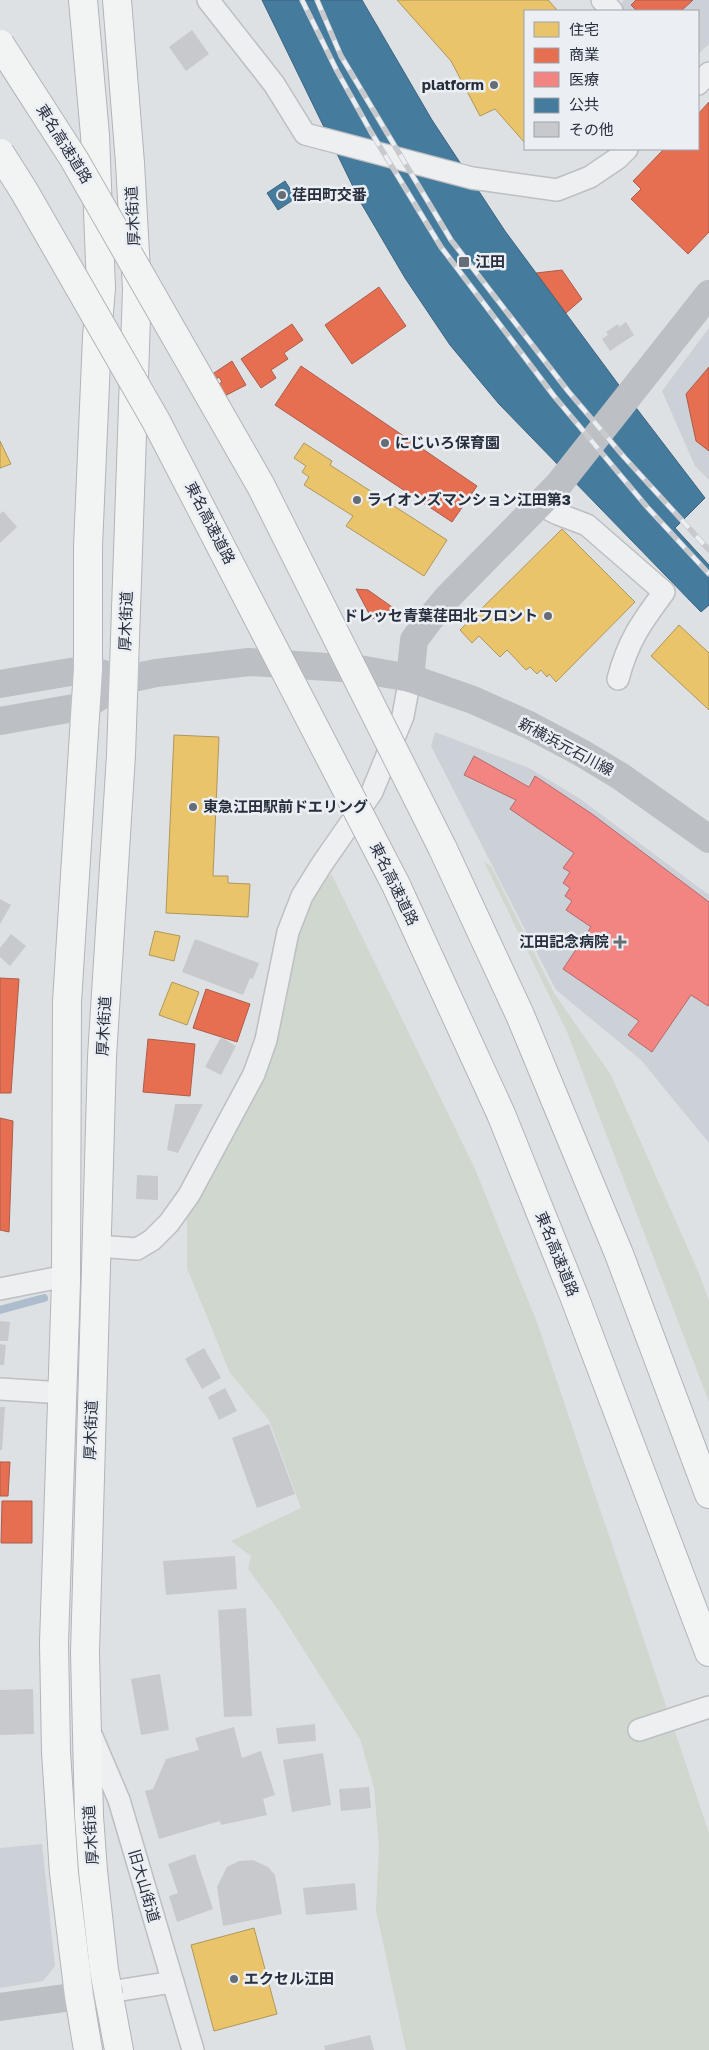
<svg xmlns="http://www.w3.org/2000/svg" width="709" height="2050" viewBox="0 0 709 2050" font-family="'Golos Text','Noto Sans JP',sans-serif">
<style>
.built{fill:#ccd0d7}
.green{fill:#cfd7cf}
.homes{fill:#e9c46a;stroke:#af975c}
.shops{fill:#e76f51;stroke:#ad5c4b}
.health{fill:#f28482;stroke:#b56a6d}
.public{fill:#457b9d;stroke:#3c6480}
.lines{fill:none;stroke-linecap:round;stroke-linejoin:round}
.stream{stroke:#adbdce;stroke-width:8}
.building{fill:#c7c9cc}
.street-casing{stroke:#bdbfc2;stroke-width:24}
.highway-casing{stroke:#b1b4b8;stroke-width:30}
.street{stroke:#eeeff0;stroke-width:21}
.secondary{stroke:#bcbfc3;stroke-width:28}
.highway{stroke:#f2f4f4;stroke-width:28}
.rail-casing{stroke:#c7c9cc;stroke-width:5.5}
.rail{stroke:#ebeff4;stroke-width:4;stroke-dasharray:11;stroke-linecap:butt}
.highway-bridge-casing{stroke:#b1b4b8;stroke-width:30;stroke-linecap:butt}
.highway-bridge{stroke:#f2f4f4;stroke-width:28}
.poi-dot{fill:#676d77;stroke:#ebeff4;stroke-width:2}
.labels{text-anchor:middle;stroke-width:5;stroke-linejoin:round;paint-order:stroke}
.poi-label{font-size:15px;font-weight:bold;fill:#272e3c;stroke:#ebeff4;text-anchor:start}
.street-label{font-size:15px;fill:#272e3c;stroke:#ebeff4}
</style>
<rect width="100%" height="100%" fill="#dee1e4"/>
<g class="built">
<polygon points="624,0 709,0 709,44 698,54 698,11 621,11 617,7"/>
<polygon points="709,328 709,480 695,466 662,391"/>
<polygon points="435,732 529,768 579,798 709,895 709,1143 641,1060 556,990 431,746"/>
<polygon points="42,1844 55,1966 43,1981 0,1988 0,1848"/>
</g>
<g class="green">
<polygon points="484,862 491,866 554,993 611,1075 698,1271 709,1301 709,1402 567,1032"/>
<polygon points="332,875 475,1169 538,1325 709,1833 709,2050 406,2050 376,1910 379,1847 374,1788 360,1739 279,1611 248,1569 251,1556 231,1541 301,1508 269,1420 230,1373 187,1268 187,1212 215,1151 271,1060 294,940 316,882 326,876"/>
</g>
<g class="homes">
<polygon points="397,0 548,0 558,11 525,11 525,143 495,109 480,116 451,61"/>
<polygon points="0,441 11,464 0,468"/>
<polygon points="304,443 332,461 330,465 447,540 424,576 346,526 353,516 304,485 309,477 302,472 306,466 294,458"/>
<polygon points="562,529 635,602 556,682 549,674 547,677 541,670 537,674 530,667 526,670 507,650 500,657 479,636 472,643 460,630"/>
<polygon points="679,625 709,653 709,710 651,656"/>
<polygon points="174,735 219,737 213,876 228,876 228,883 250,884 248,917 166,913"/>
<polygon points="155,931 180,936 174,961 149,955"/>
<polygon points="172,982 199,992 187,1025 159,1015"/>
<polygon points="254,1928 277,2014 214,2031 191,1945"/>
</g>
<g class="shops">
<polygon points="636,0 693,0 681,11 637,11 631,5"/>
<polygon points="709,102 709,232 688,254 631,199 641,189 633,181 664,149 698,149 698,114"/>
<polygon points="562,270 582,299 566,313 536,273"/>
<polygon points="379,287 406,326 352,364 325,325"/>
<polygon points="292,324 303,340 284,353 288,359 271,370 276,378 261,388 241,359"/>
<polygon points="232,361 246,385 213,402 207,392 222,382 219,377 205,386 205,379"/>
<polygon points="301,366 477,486 452,522 275,405"/>
<polygon points="709,367 709,451 696,441 686,394"/>
<polygon points="356,589 368,590 395,609 372,619"/>
<polygon points="0,978 19,979 11,1093 0,1093"/>
<polygon points="206,989 250,1004 237,1042 193,1028"/>
<polygon points="148,1039 195,1044 190,1096 143,1092"/>
<polygon points="0,1118 13,1121 9,1232 0,1230"/>
<polygon points="0,1462 10,1462 8,1496 0,1496"/>
<polygon points="2,1501 32,1501 32,1543 1,1543"/>
</g>
<polygon class="health" points="474,756 529,787 535,776 592,814 709,902 709,1004 708,1006 691,995 652,1052 628,1035 639,1021 563,969 591,927 566,910 572,901 565,896 570,888 563,883 570,872 563,868 574,853 510,809 516,800 464,775"/>
<g class="public">
<polygon points="262,0 362,0 432,120 505,231 624,392 705,498 675,528 709,565 709,605 701,612 499,404 450,345 405,278 361,203"/>
<polygon points="285,181 296,198 278,210 267,193"/>
</g>
<g class="lines">
<polyline class="stream" points="0,1310 44,1298"/>
</g>
<g class="building">
<polygon points="192,30 209,54 186,71 169,47"/>
<polygon points="626,322 634,335 610,351 602,339 608,335 606,332 618,324 619,327"/>
<polygon points="3,511 17,527 0,543 0,514"/>
<polygon points="0,899 11,905 0,924"/>
<polygon points="11,934 26,946 10,966 0,957 0,948"/>
<polygon points="195,939 259,963 253,979 250,978 243,995 182,972"/>
<polygon points="221,1037 236,1046 221,1075 205,1067"/>
<polygon points="175,1104 203,1104 178,1153 167,1150"/>
<polygon points="137,1175 158,1176 158,1200 136,1199"/>
<polygon points="0,1321 10,1322 8,1341 0,1341"/>
<polygon points="0,1344 6,1345 4,1365 0,1365"/>
<polygon points="204,1348 221,1378 202,1389 185,1359"/>
<polygon points="225,1388 237,1411 219,1420 208,1397"/>
<polygon points="0,1407 5,1407 2,1450 0,1450"/>
<polygon points="269,1424 295,1494 257,1508 232,1438"/>
<polygon points="235,1556 237,1589 166,1595 163,1561"/>
<polygon points="246,1608 252,1716 224,1717 218,1610"/>
<polygon points="160,1674 169,1730 141,1735 131,1679"/>
<polygon points="33,1689 34,1734 0,1735 0,1690"/>
<polygon points="315,1724 316,1741 278,1744 276,1728"/>
<polygon points="234,1727 242,1758 261,1751 275,1795 263,1799 267,1815 221,1825 220,1821 159,1839 145,1791 153,1789 166,1759 199,1750 195,1738"/>
<polygon points="323,1753 331,1805 292,1812 283,1760"/>
<polygon points="369,1787 371,1808 341,1811 339,1789"/>
<polygon points="195,1854 213,1909 177,1922 169,1896 178,1893 168,1864"/>
<polygon points="253,1860 268,1867 275,1875 282,1914 223,1926 217,1887 227,1867 239,1861"/>
<polygon points="355,1883 357,1910 306,1915 303,1888"/>
<polygon points="370,2035 374,2050 325,2050 324,2046"/>
</g>
<g class="lines">
<defs>
<g id="street">
<polyline points="208,0 274,84 305,134 472,178 557,190 590,177 618,158 627,149"/>
<polyline points="602,0 612,11"/>
<polyline points="698,84 709,73"/>
<path d="M540,505L558,514L587,525L664,592C641,623 628,641 618,679"/>
<polyline points="97,1246 137,1249 152,1240 169,1223 189,1195 254,1074 266,1040 288,932 302,896 322,864 372,792 403,716 410,678"/>
<polyline points="0,1289 66,1276"/>
<polyline points="0,1389 63,1393"/>
<polyline points="639,1730 709,1707"/>
<polyline points="90,1732 119,1800 193,2050"/>
<polyline points="109,1992 173,1982"/>
</g>
<g id="highway">
<polyline points="83,0 95,135 101,288 97,337 88,547 88,669 67,1002 66,1282 54,1643 56,1752 64,1873 79,1996 88,2050"/>
<polyline points="117,0 130,163 137,289 121,755 102,1057 85,1653 89,1816 93,1871 104,1970 119,2050"/>
<polyline points="442,847 520,1015 619,1254 709,1494"/>
<polyline points="396,885 501,1114 574,1296 709,1652"/>
</g>
</defs>
<use href="#street" class="street-casing"/>
<use href="#highway" class="highway-casing"/>
<use href="#street" class="street"/>
<g class="secondary">
<polyline points="410,678 414,640 429,620 448,597 559,484 709,294"/>
<polyline points="0,684 88,669 110,676"/>
<polyline points="0,721 85,706 124,680 156,673 249,662 359,669 410,678 473,700 529,725 580,752 620,776 709,839"/>
<polyline points="0,2007 109,1992"/>
</g>
<use href="#highway" class="highway"/>
<defs>
<g id="rail">
<polyline points="302,0 337,71 371,132 441,247 554,396 647,507 709,574"/>
<polyline points="317,0 341,56 451,240 568,391 624,457 709,550"/>
</g>
</defs>
<use href="#rail" class="rail-casing"/>
<use href="#rail" class="rail"/>
<defs>
<g id="highway-bridge">
<polyline points="0,44 74,159 261,486 442,847"/>
<polyline points="0,153 24,191 156,421 396,885"/>
</g>
</defs>
<use href="#highway-bridge" class="highway-bridge-casing"/>
<use href="#highway-bridge" class="highway-bridge"/>
</g>
<g class="poi-dot">
<circle cx="494" cy="85" r="5"/>
<circle cx="282" cy="195" r="5"/>
<rect x="458" y="256" width="12" height="12" rx="2.5"/>
<circle cx="385" cy="443" r="5"/>
<circle cx="357" cy="500" r="5"/>
<circle cx="548" cy="616" r="5"/>
<circle cx="193" cy="807" r="5"/>
<path d="M617.5 934.5h5v5h5v5h-5v5h-5v-5h-5v-5h5z"/>
<circle cx="234" cy="1979" r="5"/>
</g>
<g class="labels">
<g class="poi-label">
<text x="484" y="90" text-anchor="end">platform</text>
<text x="292" y="200">荏田町交番</text>
<text x="475" y="267">江田</text>
<text x="395" y="448">にじいろ保育園</text>
<text x="367" y="505">ライオンズマンション江田第3</text>
<text x="538" y="621" text-anchor="end">ドレッセ青葉荏田北フロント</text>
<text x="203" y="812">東急江田駅前ドエリング</text>
<text x="609" y="947" text-anchor="end">江田記念病院</text>
<text x="244" y="1984">エクセル江田</text>
</g>
<g class="street-label">
<text transform="translate(64 144) rotate(58)" y="5">東名高速道路</text>
<text transform="translate(133 216) rotate(-93)" y="5">厚木街道</text>
<text transform="translate(210 523) rotate(63)" y="5">東名高速道路</text>
<text transform="translate(126 621) rotate(-88)" y="5">厚木街道</text>
<text transform="translate(566 747) rotate(28)" y="5">新横浜元石川線</text>
<text transform="translate(394 884) rotate(64)" y="5">東名高速道路</text>
<text transform="translate(104 1026) rotate(-87)" y="5">厚木街道</text>
<text transform="translate(557 1254) rotate(68)" y="5">東名高速道路</text>
<text transform="translate(91 1430) rotate(-88)" y="5">厚木街道</text>
<text transform="translate(91 1835) rotate(-94)" y="5">厚木街道</text>
<text transform="translate(144 1886) rotate(74)" y="5">旧大山街道</text>
</g>
</g>
<rect x="524" y="10" width="175" height="140" fill="#ebeff4" stroke="#9da2aa"/>
<rect x="534" y="22" width="25" height="15" fill="#e9c46a" stroke="#9da2aa"/>
<text x="569" y="35" font-size="15" fill="#272e3c">住宅</text>
<rect x="534" y="48" width="25" height="15" fill="#e76f51" stroke="#9da2aa"/>
<text x="569" y="60" font-size="15" fill="#272e3c">商業</text>
<rect x="534" y="72" width="25" height="15" fill="#f28482" stroke="#9da2aa"/>
<text x="569" y="85" font-size="15" fill="#272e3c">医療</text>
<rect x="534" y="98" width="25" height="15" fill="#457b9d" stroke="#9da2aa"/>
<text x="569" y="110" font-size="15" fill="#272e3c">公共</text>
<rect x="534" y="122" width="25" height="15" fill="#c7c9cc" stroke="#9da2aa"/>
<text x="569" y="135" font-size="15" fill="#272e3c">その他</text>
</svg>
